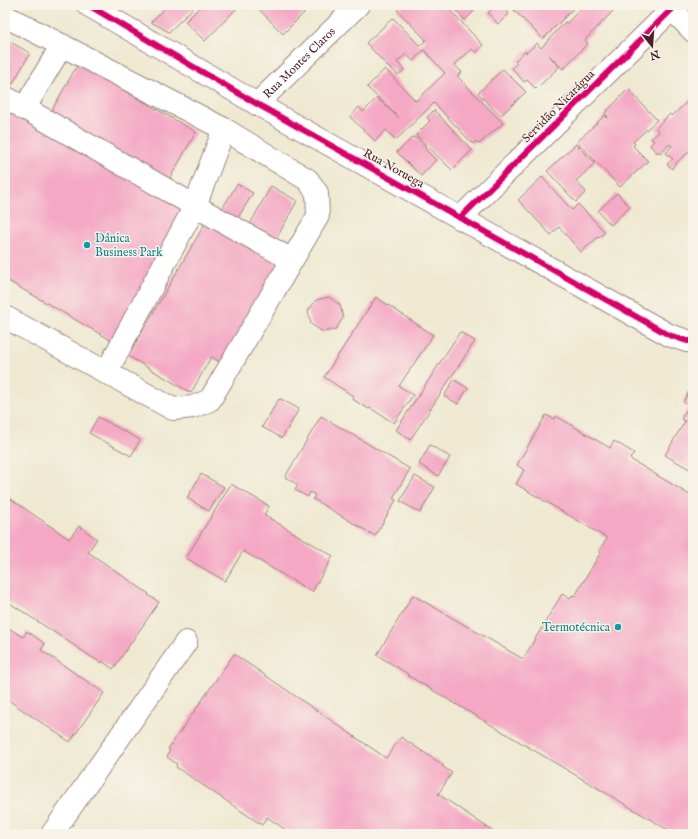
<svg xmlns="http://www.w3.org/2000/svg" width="698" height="839" viewBox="0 0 698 839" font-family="'IM FELL English',serif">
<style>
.building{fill:#f4a8c4}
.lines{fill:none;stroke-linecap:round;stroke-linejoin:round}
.minor-casing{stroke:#9c847e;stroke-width:24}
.minor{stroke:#fff;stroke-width:22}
.cycleway-casing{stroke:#f7f3e8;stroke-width:8}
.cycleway{stroke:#d6006c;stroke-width:6}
.culture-dot{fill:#0f9aa8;stroke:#f7f3e8;stroke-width:1.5}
.labels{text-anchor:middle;stroke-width:3;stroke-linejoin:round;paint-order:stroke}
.street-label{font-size:12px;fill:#4a1f2b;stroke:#f7f3e8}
.culture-label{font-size:12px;fill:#0d838f;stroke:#f7f3e8;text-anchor:start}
</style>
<rect width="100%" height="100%" fill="#f7f3e8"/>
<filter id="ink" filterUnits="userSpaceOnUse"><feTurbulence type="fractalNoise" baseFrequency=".025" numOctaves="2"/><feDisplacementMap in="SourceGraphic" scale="8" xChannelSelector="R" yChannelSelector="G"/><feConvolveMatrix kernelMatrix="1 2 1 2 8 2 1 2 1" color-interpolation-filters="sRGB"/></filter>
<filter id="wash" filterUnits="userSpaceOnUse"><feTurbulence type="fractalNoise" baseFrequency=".012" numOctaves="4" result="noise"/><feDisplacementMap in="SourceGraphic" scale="16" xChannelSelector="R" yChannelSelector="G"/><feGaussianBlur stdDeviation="0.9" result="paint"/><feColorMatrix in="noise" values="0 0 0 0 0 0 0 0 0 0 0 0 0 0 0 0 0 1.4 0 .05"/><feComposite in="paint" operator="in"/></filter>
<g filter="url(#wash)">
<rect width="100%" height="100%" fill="#efe9d2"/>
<g id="blocks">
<g class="building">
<polygon points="168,5 196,5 169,32 151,22"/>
<polygon points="202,5 240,5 205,41 185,22"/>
<polygon points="255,5 298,5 305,12 283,34"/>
<polygon points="403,5 445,5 483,45 476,53 472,49 454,65 462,72 457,76 503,123 479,144 476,141 473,144 434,103 396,140 386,130 375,141 350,117 359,107 363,112 377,98 399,118 367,87 385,69 416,101 445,73 424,50 413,61 406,54 397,62 404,70 398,75 391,68 390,69 366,43 393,18 420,46 426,40 397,10"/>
<polygon points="451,5 480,5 465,20"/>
<polygon points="496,5 501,5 509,14 498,24 488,13"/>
<polygon points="517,5 577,5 543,39 513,9"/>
<polygon points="584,5 607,5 613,11 585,40 588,43 563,69 549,55 559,67 536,89 527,80 524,82 512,68 517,63 515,61 525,51 526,53 537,43 541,48 565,22 567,23"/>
<polygon points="5,39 30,53 12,85 5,81"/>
<polygon points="78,64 196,132 166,185 48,117"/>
<polygon points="503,69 526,92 500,116 478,93"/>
<polygon points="628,89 657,120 633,142 635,144 633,146 648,161 620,187 577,142 605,115 607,118 608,117 605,113"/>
<polygon points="691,98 693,101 693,148 676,163 672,169 667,164 673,159 666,153 672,146 670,144 660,153 658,151 657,153 650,145 654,141 651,139 659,132 656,128 670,114 672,116"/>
<polygon points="5,105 190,211 114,342 5,279"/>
<polygon points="434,110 472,150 452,170 416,135 430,121 427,117"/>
<polygon points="413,137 416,139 417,138 426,147 425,149 436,160 421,176 397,152"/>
<polygon points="576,144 595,163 576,181 586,192 576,202 547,171"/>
<polygon points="542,177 572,210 578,204 605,232 599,238 598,237 581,252 559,227 551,235 518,200"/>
<polygon points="237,184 253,193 236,221 220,212"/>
<polygon points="271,186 297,201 275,241 249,226"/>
<polygon points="617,193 630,207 611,225 598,211"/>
<polygon points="207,220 279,265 222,363 211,357 191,393 128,356"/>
<polygon points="329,297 340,305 343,318 336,329 323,332 311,324 308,311 316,300"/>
<polygon points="376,297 433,335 399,386 413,395 394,423 370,408 369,409 352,399 353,396 324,377"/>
<polygon points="460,332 475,341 410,440 396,430"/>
<polygon points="454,380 468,388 458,404 444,396"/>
<polygon points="691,388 693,388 693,471 665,455 685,421 681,419 689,406 683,402"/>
<polygon points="279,399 280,400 281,399 299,409 282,438 262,427"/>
<polygon points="546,415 554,419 556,416 610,448 614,441 634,453 630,459 693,497 693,834 675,834 407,675 408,674 377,655 413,595 523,659 562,594 570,599 572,595 575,596 601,552 599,551 607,538 516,484 524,470 517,465"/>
<polygon points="321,416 410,469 393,498 396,500 375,536 313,499 315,495 310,492 308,497 295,490 298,485 285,477"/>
<polygon points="98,417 140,440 131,456 89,433"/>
<polygon points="430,445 450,457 438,476 419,464"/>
<polygon points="201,474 224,487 209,511 187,498"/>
<polygon points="415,476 435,487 420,513 400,501"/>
<polygon points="231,484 269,506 264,515 333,556 312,592 243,551 225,581 186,558"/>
<polygon points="5,495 69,539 79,526 97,539 88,552 149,594 148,595 159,602 113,669 102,661 101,663 5,600"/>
<polygon points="7,627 23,637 27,631 45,644 41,650 104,693 70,742 5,698 5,629"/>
<polygon points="234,654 386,758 401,737 443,765 442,766 452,773 438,794 497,834 292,834 267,817 262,825 176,767 177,764 167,757 170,750 168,749"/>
</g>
</g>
</g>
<g filter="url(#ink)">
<use href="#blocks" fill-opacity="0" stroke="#9c847e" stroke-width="1"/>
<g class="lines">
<defs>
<g id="minor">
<polyline points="88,5 257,104 669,335 687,341 693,341"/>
<polyline points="668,5 693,31"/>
<polyline points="5,16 224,129 308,180 317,193 318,216 210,400 193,407 173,409 5,317"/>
<polyline points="5,97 195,206 292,260"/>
<path id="s1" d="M257,104L358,5"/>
<polyline points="24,109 62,45"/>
<polyline points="460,218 672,9"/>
<polyline points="106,373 195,206 224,129"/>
<polyline points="52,834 186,642"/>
</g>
</defs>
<use href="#minor" class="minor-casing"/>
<use href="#minor" class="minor"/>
<defs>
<g id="cycleway">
<polyline points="88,5 257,104 669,335 687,341 693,341"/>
<polyline points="460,218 672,9"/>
</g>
</defs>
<use href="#cycleway" class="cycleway-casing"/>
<use href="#cycleway" class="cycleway"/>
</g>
</g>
<g class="culture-dot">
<circle cx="87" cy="245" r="4"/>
<circle cx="618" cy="627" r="4"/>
</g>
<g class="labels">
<g class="street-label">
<text dy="4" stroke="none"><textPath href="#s1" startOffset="59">Rua Montes Claros</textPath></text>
<text transform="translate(558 106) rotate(-45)" y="4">Servidão Nicarágua</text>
<text transform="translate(394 168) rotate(29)" y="4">Rua Noruega</text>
</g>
<g class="culture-label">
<text x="95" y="242">Dânica<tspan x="95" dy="14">Business Park</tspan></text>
<text x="610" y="631" text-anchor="end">Termotécnica</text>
</g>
</g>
<rect width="698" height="839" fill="none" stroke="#f7f3e8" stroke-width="20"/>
<g transform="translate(652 46) rotate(163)" stroke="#f7f3e8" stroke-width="3" paint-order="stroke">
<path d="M0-3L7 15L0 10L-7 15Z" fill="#4a1f2b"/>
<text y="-6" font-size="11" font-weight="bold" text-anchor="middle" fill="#4a1f2b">N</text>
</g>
</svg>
